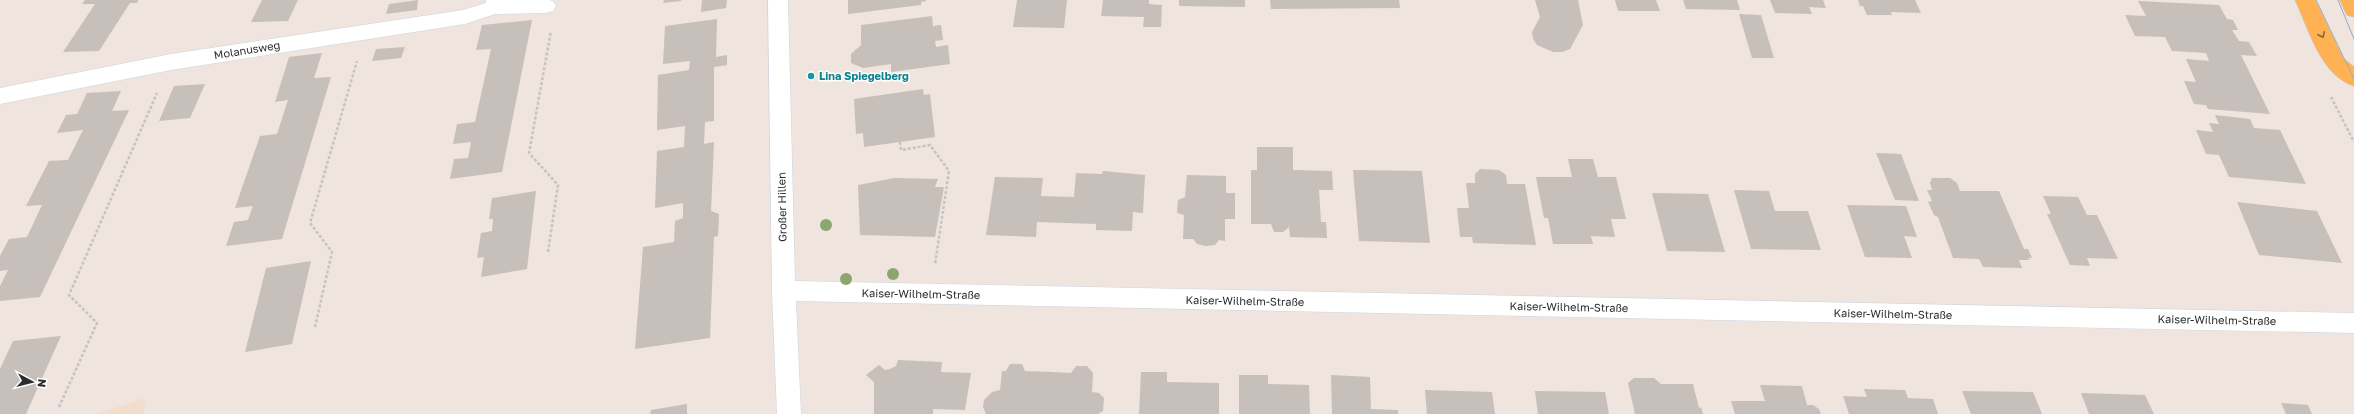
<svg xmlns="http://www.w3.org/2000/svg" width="2354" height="414" viewBox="0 0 2354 414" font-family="'Golos Text',sans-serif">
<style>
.education{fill:#f2ddcc}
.building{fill:#c7bfb9}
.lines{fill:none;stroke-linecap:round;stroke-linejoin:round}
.minor-casing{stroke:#ccd4df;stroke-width:1}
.major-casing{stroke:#c4c4c4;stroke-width:1}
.path{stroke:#c4c4c4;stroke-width:2.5;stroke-dasharray:3 2;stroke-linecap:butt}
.minor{fill:#fff;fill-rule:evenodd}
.major{fill:#feb254;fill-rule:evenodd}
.tram{stroke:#9fa8b8;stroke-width:1}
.tree{fill:#8da56e}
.oneway{stroke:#8a683e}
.culture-dot{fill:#0f9aa8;stroke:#fff;stroke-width:1.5}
.labels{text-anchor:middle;stroke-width:3;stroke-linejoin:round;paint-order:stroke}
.street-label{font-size:11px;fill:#2c2c2c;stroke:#fff}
.culture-label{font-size:11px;font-weight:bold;fill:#0d838f;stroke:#fff;text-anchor:start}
</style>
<rect width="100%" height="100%" fill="#efe4de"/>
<polygon class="education" points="145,398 144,414 96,414"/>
<g class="building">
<polygon points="85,0 138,0 137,3 130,3 99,51 63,52 95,4 82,4"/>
<polygon points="262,0 298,0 288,21 251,22"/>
<polygon points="418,0 417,10 386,14 389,4"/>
<polygon points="664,0 681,0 681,1 663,3"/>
<polygon points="702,0 727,0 726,8 701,12"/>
<polygon points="848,0 926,0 926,1 921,2 921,5 848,14"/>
<polygon points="1017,0 1067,0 1064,28 1013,27"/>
<polygon points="1103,0 1149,0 1149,4 1162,5 1161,27 1143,27 1144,17 1101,16"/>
<polygon points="1179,0 1245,0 1245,7 1179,6"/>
<polygon points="1270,0 1399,0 1400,8 1271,9"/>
<polygon points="1535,0 1578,0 1583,25 1570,49 1562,52 1553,52 1537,45 1533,39 1532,32 1540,17"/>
<polygon points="1615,0 1656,0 1660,11 1618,11"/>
<polygon points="1683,0 1737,0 1740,10 1686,9"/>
<polygon points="1770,0 1823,0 1826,8 1809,7 1812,14 1775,13"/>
<polygon points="1858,0 1915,0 1921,13 1891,12 1892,15 1867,15 1863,6 1860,6"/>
<polygon points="2138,1 2219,5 2227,19 2233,20 2238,30 2232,30 2239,41 2249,42 2257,56 2241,55 2270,114 2208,109 2206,105 2194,104 2184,81 2196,82 2186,59 2209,61 2206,53 2172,51 2165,37 2135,36 2125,15 2146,16"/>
<polygon points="1739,14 1761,15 1774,58 1752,58"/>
<polygon points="932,16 933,26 941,25 943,40 935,41 936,47 948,45 950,64 891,72 891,64 863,68 851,63 851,54 861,45 861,25"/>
<polygon points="717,19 716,57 727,55 727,65 714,67 714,121 705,122 704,144 714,142 711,211 719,214 718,236 714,237 710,338 635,349 643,247 674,242 675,221 683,218 683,203 655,208 657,151 684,147 685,126 657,130 658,75 689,70 690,61 663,64 665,26"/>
<polygon points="532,20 502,172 450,179 454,159 468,158 471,142 453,144 457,124 475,122 491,49 476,50 482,25"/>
<polygon points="405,47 401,58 372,61 376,49"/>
<polygon points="322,53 314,78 331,77 282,239 226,246 234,222 248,220 253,206 235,208 260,136 277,134 288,100 275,102 289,57"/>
<polygon points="205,84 190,118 159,121 174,86"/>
<polygon points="923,89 924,95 930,94 935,137 864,147 863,133 856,134 854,99"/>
<polygon points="121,91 112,111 129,110 40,297 0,301 0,286 8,270 0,271 0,256 9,239 27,237 42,205 26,206 49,161 68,160 83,130 57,133 66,115 77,114 87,93"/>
<polygon points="2215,115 2250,119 2254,128 2280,130 2306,184 2229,177 2219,155 2206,154 2196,130 2213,132 2209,123 2219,124"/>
<polygon points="1257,147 1293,147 1293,170 1332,171 1333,190 1319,190 1321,222 1326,222 1327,238 1290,237 1289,227 1283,232 1274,232 1271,224 1251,224 1251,170 1257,170"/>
<polygon points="1876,153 1901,154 1919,201 1895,200"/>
<polygon points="1568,159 1593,159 1598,177 1616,177 1626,219 1611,219 1615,237 1591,236 1593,244 1553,244 1548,218 1544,218 1536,177 1572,177"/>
<polygon points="1480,169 1499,170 1506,175 1507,184 1525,184 1536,245 1473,243 1472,237 1460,237 1457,208 1469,208 1466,183 1475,183 1475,174"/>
<polygon points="1353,170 1422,171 1430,243 1359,241"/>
<polygon points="1103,171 1145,175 1143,213 1133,212 1132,231 1096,230 1096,224 1037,222 1036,237 986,235 995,177 1043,178 1041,196 1074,197 1076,173 1102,174"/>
<polygon points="1187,175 1226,176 1226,193 1235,193 1235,219 1225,219 1225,241 1219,240 1215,245 1206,246 1197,244 1193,239 1183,239 1184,215 1177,213 1178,200 1185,197"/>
<polygon points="894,178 938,179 935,187 944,187 935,237 860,235 858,185"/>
<polygon points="1932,178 1950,178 1957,183 1960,191 1999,191 2024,249 2028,249 2032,258 2028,258 2030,260 2019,260 2022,268 1983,267 1979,259 1953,258 1938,217 1934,215 1928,202 1932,201 1927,190 1932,190 1930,183"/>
<polygon points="1734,190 1769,191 1775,211 1808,211 1821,250 1751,249"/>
<polygon points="536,191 527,269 481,277 484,257 477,258 481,233 492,231 493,219 489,219 492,198"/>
<polygon points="1652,193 1708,194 1725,252 1667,251"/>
<polygon points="2043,196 2078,197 2087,215 2097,215 2118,259 2087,258 2090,266 2070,265 2047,214 2051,214"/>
<polygon points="2237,202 2317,211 2342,263 2259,255"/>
<polygon points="1847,205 1906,206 1917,237 1904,236 1912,258 1865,257"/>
<polygon points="311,261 292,344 245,352 266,268"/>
<polygon points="61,336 26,414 0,414 0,369 13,341"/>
<polygon points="898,360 942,362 941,372 971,373 965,410 933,409 933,414 874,414 874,382 866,375 879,365 885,370 890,369 896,366"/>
<polygon points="1010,364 1022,364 1025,371 1050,372 1071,373 1076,366 1087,366 1093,373 1092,392 1099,393 1104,398 1103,411 1098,414 986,414 983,407 984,400 992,392 1000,390 1002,371 1006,371"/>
<polygon points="1141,372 1167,372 1167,382 1219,383 1219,414 1139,414"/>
<polygon points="1239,375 1268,375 1268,384 1309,385 1310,414 1239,414"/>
<polygon points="1331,375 1370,377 1371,409 1398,410 1398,414 1332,414"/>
<polygon points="1634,378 1654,378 1661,384 1693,384 1699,408 1701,407 1703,414 1635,414 1628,383"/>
<polygon points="1760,385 1802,386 1807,405 1813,405 1819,409 1821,414 1735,414 1731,401 1765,401"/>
<polygon points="1864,389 1905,390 1908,398 1933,399 1938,414 1849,414 1843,396 1867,397"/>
<polygon points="1425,390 1492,392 1495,414 1427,414"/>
<polygon points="1535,391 1605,392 1609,414 1538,414"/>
<polygon points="1962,391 2033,392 2042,414 1971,414"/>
<polygon points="2081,393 2145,395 2154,414 2089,414"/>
<polygon points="2281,403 2308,405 2312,414 2286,414"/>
<polygon points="687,404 687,414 650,414 651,410"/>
</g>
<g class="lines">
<defs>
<g id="minor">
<polygon points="486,0 549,0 553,1 556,6 553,11 546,13 495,14 465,24 171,70 0,104 0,88 171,54 463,10 486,3"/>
<polygon points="768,0 788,0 795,281 2354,313 2354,333 796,301 801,414 777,414 772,291"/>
</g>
<g id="major">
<path d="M2295,0H2315L2343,58L2354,67V86C2320,75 2309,29 2295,0Z"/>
<polygon points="2340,0 2354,0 2354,17 2347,15"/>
</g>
</defs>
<use href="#minor" class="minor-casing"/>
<use href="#major" class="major-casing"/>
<g class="path">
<polyline points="2331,97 2354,142"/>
<polyline points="900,142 901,150 930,145 949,171 935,264"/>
<polyline points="548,252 558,185 529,153 551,31"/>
<polyline points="315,327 332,252 310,223 357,61"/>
<polyline points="59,407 97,323 69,295 157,93"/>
</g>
<use href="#minor" class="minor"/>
<use href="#major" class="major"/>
<g class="tram">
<polyline points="2316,0 2354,79"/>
<polyline points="2338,0 2354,39"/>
</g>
</g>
<g class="tree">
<circle cx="826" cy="225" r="6"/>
<circle cx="893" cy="274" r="6"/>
<circle cx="846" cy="279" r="6"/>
</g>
<defs><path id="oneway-chevron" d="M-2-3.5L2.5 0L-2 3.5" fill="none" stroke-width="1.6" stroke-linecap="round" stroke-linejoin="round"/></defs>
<use class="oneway" href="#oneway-chevron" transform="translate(2322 35) rotate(65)"/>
<circle class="culture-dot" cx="811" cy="76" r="4"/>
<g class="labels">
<g class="street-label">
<text transform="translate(247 50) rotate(-9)" y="4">Molanusweg</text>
<text transform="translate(782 207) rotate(-91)" y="4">Großer Hillen</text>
<text transform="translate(921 294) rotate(1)" y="4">Kaiser-Wilhelm-Straße</text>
<text transform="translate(1245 301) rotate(1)" y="4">Kaiser-Wilhelm-Straße</text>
<text transform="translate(1569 307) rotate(1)" y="4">Kaiser-Wilhelm-Straße</text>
<text transform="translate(1893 314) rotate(1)" y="4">Kaiser-Wilhelm-Straße</text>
<text transform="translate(2217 320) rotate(1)" y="4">Kaiser-Wilhelm-Straße</text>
</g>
<g class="culture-label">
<text x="819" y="80">Lina Spiegelberg</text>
</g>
</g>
<g transform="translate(32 382) rotate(97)" stroke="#ffffff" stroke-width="3" paint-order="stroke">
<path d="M0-3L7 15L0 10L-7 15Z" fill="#2c2c2c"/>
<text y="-6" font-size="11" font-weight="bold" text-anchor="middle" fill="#2c2c2c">N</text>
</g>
</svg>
